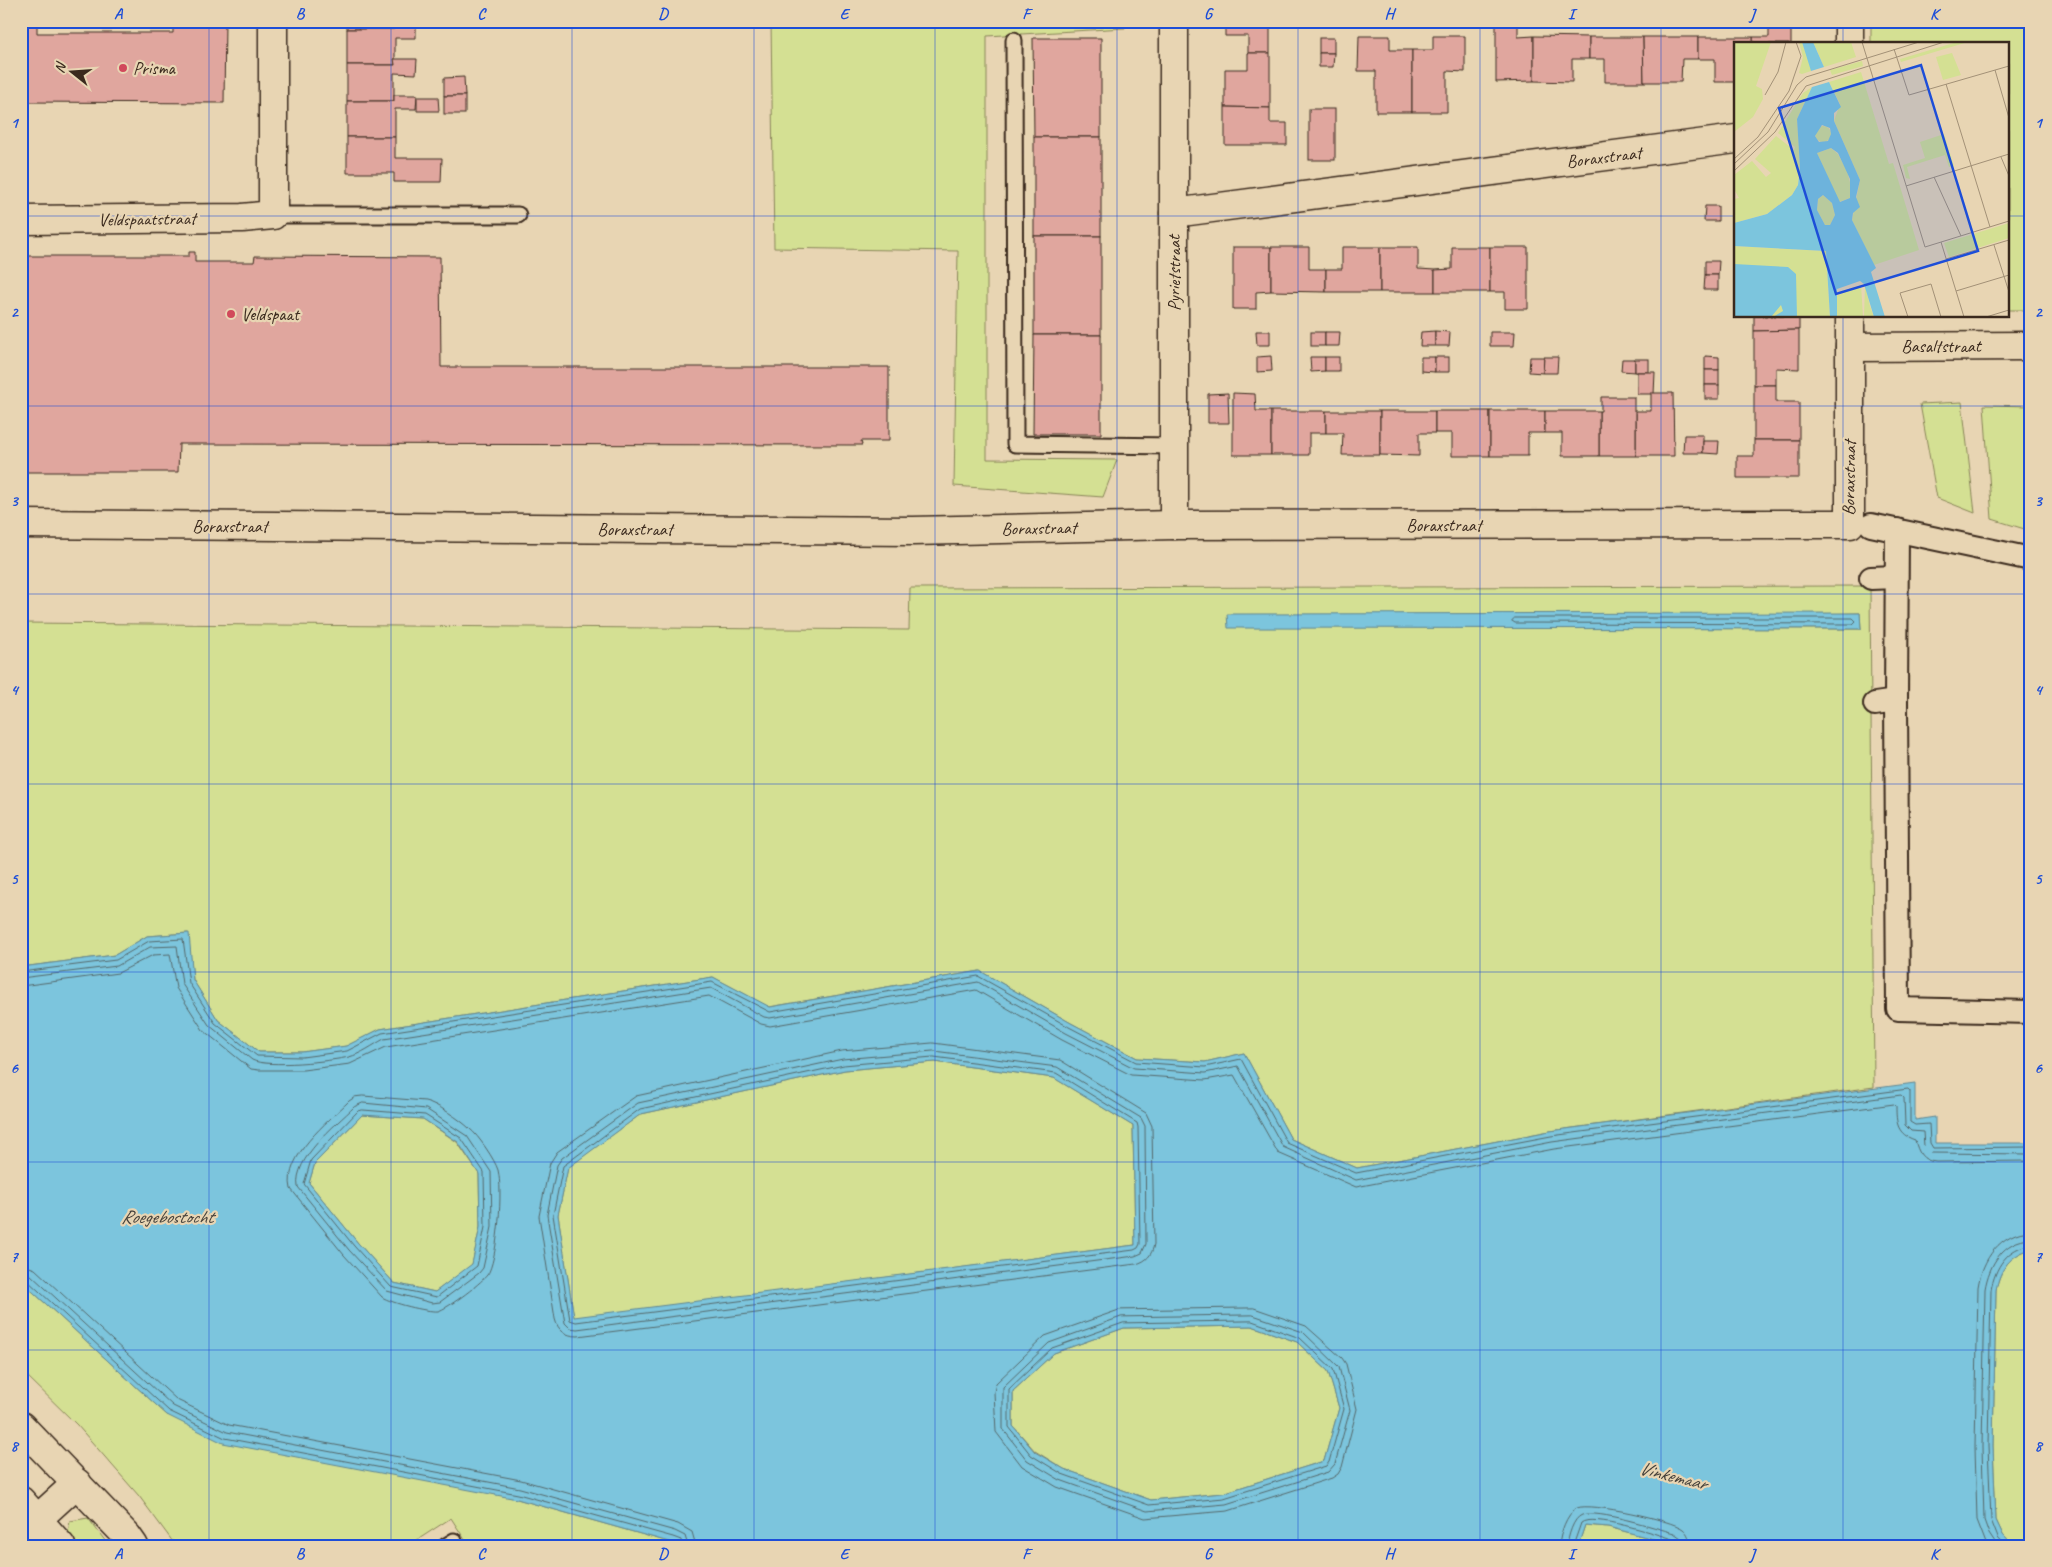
<svg xmlns="http://www.w3.org/2000/svg" width="2052" height="1567" viewBox="0 0 2052 1567" font-family="Caveat,sans-serif">
<style>
.green{fill:#d4e093;stroke:#888558;fill-rule:evenodd}
.water{fill:#7cc5dd;stroke:#628791;fill-rule:evenodd}
.lines{fill:none;stroke-linecap:round;stroke-linejoin:round}
.shore{stroke:#55686a;stroke-width:1}
.building{fill:#e0a69e;stroke:#3b2a1e}
.service-casing{stroke:#3b2a1e;stroke-width:19}
.pedestrian-casing{stroke:#3b2a1e;stroke-width:26}
.minor-casing{stroke:#3b2a1e;stroke-width:31}
.secondary-casing{stroke:#3b2a1e;stroke-width:31}
.service{stroke:#e8d5b3;stroke-width:15}
.pedestrian{stroke:#e8d5b3;stroke-width:22}
.minor{stroke:#e8d5b3;stroke-width:28}
.secondary{stroke:#e8d5b3;stroke-width:28}
.grid{fill:none;stroke:#1d4ed8;stroke-width:1;stroke-opacity:0.55}
.poi-dot{fill:#d1495b;stroke:#e8d5b3;stroke-width:2}
.labels{text-anchor:middle;stroke-width:4.5;stroke-linejoin:round;paint-order:stroke}
.poi-label{font-size:18px;fill:#3b2a1e;stroke:#e8d5b3;text-anchor:start}
.street-label{font-size:18px;fill:#3b2a1e;stroke:#e8d5b3}
.water-label{font-size:19px;font-style:italic;fill:#45413b;stroke:#e8d5b3}
.inset-road{fill:none;stroke:#a39177;stroke-width:1}
.view{fill:#1d4ed8;fill-opacity:0.15;stroke:#1d4ed8;stroke-width:2.5}
.inset-edge{fill:none;stroke:#3b2a1e;stroke-width:2.5}
.neatline{fill:none;stroke:#1d4ed8;stroke-width:2}
.grid-label{font-size:16px;text-anchor:middle;font-weight:bold;fill:#1d4ed8}
</style>
<rect width="100%" height="100%" fill="#e8d5b3"/>
<filter id="ink" filterUnits="userSpaceOnUse"><feTurbulence type="fractalNoise" baseFrequency=".02" numOctaves="2"/><feDisplacementMap in="SourceGraphic" scale="10" xChannelSelector="R" yChannelSelector="G"/><feConvolveMatrix kernelMatrix="1 2 1 2 8 2 1 2 1" color-interpolation-filters="sRGB"/></filter>
<g filter="url(#ink)">
<g class="green">
<polygon points="771,21 1125,21 1125,28 987,36 987,459 1117,460 1103,497 954,486 958,251 774,248"/>
<polygon points="1871,21 2028,21 2030,310 2008,310 2008,44 1871,44"/>
<polygon points="1962,402 1975,513 1937,498 1920,404"/>
<polygon points="1984,405 2031,406 2031,531 1992,519"/>
<path d="M1870,586L1874,1087L1550,1131L1357,1168L1291,1139L1244,1053L1205,1062L1137,1058L1071,1023L980,971L769,1007L713,977L380,1029L347,1046L302,1052H259L218,1020L193,980L188,933L147,936L115,955L21,967V623L909,630L910,588ZM1860,613L1861,629L1228,627Z"/>
<polygon points="935,1062 1054,1078 1133,1126 1135,1245 574,1318 558,1215 568,1167 641,1114 845,1070"/>
<polygon points="362,1115 423,1119 457,1142 479,1174 480,1227 472,1265 435,1292 394,1283 358,1243 309,1183 315,1163"/>
<path d="M2031,1249V1438L2024,1501L2031,1520V1546H2013L2003,1535L1996,1520L1993,1446L1996,1290C2000,1269 2010,1255 2031,1249Z"/>
<polygon points="21,1281 167,1415 517,1499 683,1546 469,1546 451,1518 408,1546 176,1546 139,1496 77,1425 21,1370"/>
<polygon points="1252,1326 1297,1342 1328,1371 1339,1408 1324,1461 1223,1493 1151,1500 1064,1469 1035,1451 1013,1426 1013,1391 1054,1353 1124,1328"/>
<polygon points="88,1518 109,1546 73,1546 67,1539 70,1521"/>
<polygon points="1585,1525 1608,1527 1680,1546 1578,1546"/>
</g>
<g class="water">
<polygon points="1860,613 1861,629 1228,628 1227,614"/>
<path d="M189,933L193,980L218,1020L259,1052H302L346,1046L380,1029L713,977L770,1007L980,971L1071,1023L1137,1058L1205,1062L1244,1053L1291,1139L1357,1168L1550,1131L1915,1083V1120L1935,1117V1143H2031V1249C2010,1255 2000,1269 1996,1290L1993,1446L1996,1520L2003,1535L2013,1546H1680L1608,1527L1585,1525L1578,1546H683L517,1499L223,1443L167,1415L21,1281V967L115,955L147,936ZM935,1062L1054,1078L1133,1126L1135,1245L574,1317L558,1215L568,1168L641,1114L845,1070ZM362,1115L423,1119L458,1142L479,1174L480,1227L472,1264L435,1292L394,1283L358,1243L309,1183L315,1163ZM1252,1326L1297,1342L1328,1371L1339,1408L1324,1461L1223,1493L1151,1500L1064,1469L1035,1452L1013,1426V1391L1054,1353L1124,1328Z"/>
</g>
<g class="lines">
<g class="shore">
<polygon points="1515,618 1853,618 1856,621 1853,624 1515,623 1512,621"/>
<polyline points="21,972 116,960 149,941 183,939 189,983 215,1023 257,1056 302,1057 347,1051 382,1033 712,982 770,1012 978,976 1069,1027 1136,1062 1205,1067 1241,1059 1287,1143 1356,1173 1551,1136 1908,1089 1910,1091 1910,1122 1915,1125 1929,1124 1930,1143 1933,1148 2031,1147"/>
<path d="M21,978L117,966L150,947L177,946L182,984L209,1025L252,1060C267,1068 332,1061 349,1057C361,1054 373,1045 384,1039L711,988L764,1017L770,1018L978,982L1066,1033L1134,1068L1205,1073L1238,1066L1283,1147L1356,1180L1552,1142L1901,1095L1904,1098L1905,1125L1911,1131L1923,1132L1924,1146L1931,1153L2031,1154"/>
<path d="M21,986L118,973L153,955L170,954L176,988L203,1030L251,1069L259,1070H303L350,1064L386,1047L709,996L761,1024L770,1026L976,990L1062,1040L1131,1075L1205,1080L1234,1075L1278,1153L1356,1187L1554,1149L1894,1104L1896,1106C1896,1123 1897,1134 1915,1140C1918,1152 1922,1161 1936,1162L2031,1161"/>
<path d="M933,1043L1060,1060L1146,1113L1152,1126L1154,1244C1152,1255 1147,1261 1136,1264L578,1336C566,1336 558,1331 555,1319L539,1216L550,1163L557,1152L636,1096L842,1051Z"/>
<polygon points="934,1051 1057,1067 1141,1118 1145,1126 1146,1244 1142,1253 1135,1256 577,1329 570,1328 565,1323 547,1215 557,1165 562,1158 638,1103 843,1059"/>
<polygon points="934,1057 1056,1073 1137,1123 1138,1127 1140,1244 1138,1248 1134,1250 576,1322 570,1320 553,1215 563,1166 640,1109 844,1065"/>
<path d="M363,1096L425,1101C436,1103 461,1120 470,1129C478,1135 495,1160 498,1170C503,1191 498,1252 489,1272C485,1281 447,1309 438,1311C427,1312 391,1303 382,1297L344,1255L291,1189C283,1156 328,1122 349,1101L355,1097Z"/>
<path d="M363,1103L426,1109L467,1136L491,1172L492,1227L483,1268L479,1273L440,1302L432,1303L387,1291L349,1250L298,1187C293,1158 336,1125 354,1107Z"/>
<polygon points="363,1110 425,1115 461,1138 484,1172 485,1227 477,1266 437,1297 391,1287 354,1246 304,1184 311,1160 358,1111"/>
<polyline points="21,1264 35,1269 177,1400 229,1425 521,1480 678,1524 692,1532 696,1546"/>
<polyline points="21,1272 31,1275 173,1406 227,1432 520,1488 675,1531 685,1536 688,1546"/>
<polyline points="21,1278 27,1280 169,1411 225,1438 518,1494 673,1537 681,1540 682,1546"/>
<polygon points="1254,1308 1306,1326 1342,1358 1346,1364 1357,1409 1342,1467 1338,1474 1332,1478 1228,1511 1145,1518 1057,1487 1022,1466 996,1432 994,1392 996,1383 1045,1336 1119,1310"/>
<polygon points="1253,1315 1303,1332 1339,1367 1350,1410 1335,1464 1328,1472 1226,1504 1147,1511 1060,1480 1027,1460 1003,1429 1003,1387 1049,1343 1121,1317"/>
<polygon points="1252,1321 1300,1338 1333,1369 1344,1409 1329,1462 1326,1466 1224,1498 1149,1505 1062,1474 1031,1455 1009,1427 1009,1389 1052,1348 1123,1323"/>
<path d="M1559,1546C1560,1534 1566,1514 1577,1508C1590,1502 1672,1520 1683,1529C1688,1533 1690,1539 1690,1546"/>
<path d="M1567,1546C1568,1537 1573,1518 1582,1515C1597,1509 1656,1528 1674,1533L1681,1538L1683,1546"/>
<path d="M1573,1546L1581,1523C1592,1513 1656,1534 1672,1539L1676,1541L1677,1546"/>
<path d="M1987,1546L1977,1520L1975,1447L1978,1287C1982,1260 2000,1232 2031,1231"/>
<path d="M1997,1546L1989,1534L1984,1520L1982,1447L1985,1289C1989,1265 2003,1240 2031,1239"/>
<path d="M2005,1546L1998,1538L1991,1520L1988,1446L1991,1290C1995,1268 2007,1247 2031,1245"/>
</g>
</g>
<g class="building">
<polygon points="21,21 37,21 37,33 173,33 173,21 225,21 224,103 21,102"/>
<rect x="347" y="21" width="47" height="8"/>
<polygon points="1225,21 1270,21 1270,53 1248,53 1248,36 1225,36"/>
<polygon points="1496,21 1518,21 1518,37 1534,36 1534,81 1496,82"/>
<polygon points="1769,21 1791,21 1791,44 1753,44 1753,37 1769,37"/>
<polygon points="394,23 416,23 416,38 395,38 395,65 347,65 347,29 394,29"/>
<polygon points="1359,36 1390,36 1390,50 1412,50 1412,112 1376,112 1376,71 1358,71"/>
<polygon points="1433,36 1465,36 1465,72 1447,71 1447,112 1412,112 1412,50 1433,50"/>
<polygon points="1534,36 1589,37 1589,59 1572,59 1572,82 1534,81"/>
<polygon points="1589,37 1643,37 1644,82 1605,82 1605,59 1589,59"/>
<polygon points="1643,37 1698,37 1698,59 1682,59 1681,82 1644,82"/>
<polygon points="1698,37 1753,37 1753,44 1736,44 1736,82 1715,82 1715,59 1698,59"/>
<polygon points="1033,38 1101,38 1101,137 1034,137"/>
<rect x="1319" y="38" width="15" height="15"/>
<polygon points="1248,53 1270,53 1270,108 1225,107 1225,69 1248,69"/>
<polygon points="1319,53 1334,53 1333,67 1319,67"/>
<polygon points="394,59 417,59 416,74 394,73 394,101 347,101 347,65 395,65"/>
<polygon points="464,77 465,96 444,96 444,78"/>
<polygon points="394,95 417,95 416,109 395,109 395,137 347,137 347,101 394,101"/>
<rect x="444" y="96" width="21" height="18"/>
<polygon points="417,97 438,97 439,111 417,111"/>
<polygon points="1225,107 1270,108 1270,123 1287,123 1287,145 1225,145"/>
<rect x="1309" y="109" width="26" height="51"/>
<polygon points="347,137 395,137 395,158 442,158 441,182 394,182 394,173 347,173"/>
<rect x="1034" y="137" width="67" height="99"/>
<polygon points="1705,206 1718,206 1718,221 1704,221"/>
<rect x="1034" y="236" width="67" height="99"/>
<polygon points="1233,247 1271,247 1271,291 1256,292 1256,309 1233,309"/>
<polygon points="1271,247 1309,247 1309,269 1326,269 1326,292 1271,291"/>
<polygon points="1342,247 1380,247 1380,292 1326,292 1326,269 1342,269"/>
<polygon points="1380,247 1418,247 1418,269 1435,270 1435,292 1380,292"/>
<polygon points="1452,247 1490,247 1490,292 1435,292 1435,270 1452,269"/>
<polygon points="1490,247 1528,247 1528,309 1505,309 1505,292 1490,292"/>
<polygon points="189,252 195,252 195,262 254,262 255,256 440,257 441,367 889,367 889,441 861,441 862,445 179,444 178,472 21,472 21,256 189,256"/>
<polygon points="1705,261 1719,261 1718,275 1705,275"/>
<polygon points="1705,275 1718,275 1718,290 1704,290"/>
<polygon points="1754,316 1799,316 1799,330 1754,331"/>
<polygon points="1799,330 1799,369 1776,368 1776,385 1754,385 1754,331"/>
<polygon points="1256,331 1270,331 1270,345 1257,345"/>
<polygon points="1435,331 1435,346 1420,346 1421,332"/>
<polygon points="1435,331 1450,332 1449,346 1435,346"/>
<rect x="1311" y="332" width="14" height="14"/>
<polygon points="1325,332 1340,332 1339,346 1325,346"/>
<polygon points="1490,332 1515,332 1514,346 1490,346"/>
<polygon points="1034,335 1101,335 1101,434 1033,434"/>
<polygon points="1271,356 1272,371 1257,372 1257,357"/>
<polygon points="1705,356 1719,357 1719,370 1705,370"/>
<polygon points="1310,357 1325,357 1325,371 1311,372"/>
<rect x="1325" y="357" width="14" height="14"/>
<polygon points="1421,357 1435,357 1435,372 1421,371"/>
<rect x="1435" y="357" width="14" height="15"/>
<polygon points="1530,357 1544,357 1543,373 1529,372"/>
<polygon points="1544,357 1558,357 1557,373 1543,373"/>
<polygon points="1622,359 1635,359 1635,372 1621,371"/>
<rect x="1635" y="359" width="14" height="13"/>
<rect x="1705" y="370" width="14" height="15"/>
<polygon points="1637,372 1655,372 1654,394 1637,394"/>
<rect x="1705" y="385" width="14" height="14"/>
<polygon points="1754,385 1776,385 1776,402 1799,402 1799,440 1754,440"/>
<polygon points="1228,393 1229,423 1208,423 1208,394"/>
<polygon points="1233,393 1255,394 1256,411 1271,411 1271,455 1233,455"/>
<polygon points="1651,393 1673,393 1674,456 1636,456 1636,411 1651,411"/>
<polygon points="1601,397 1634,397 1634,411 1636,411 1636,456 1599,456 1599,411 1601,411"/>
<polygon points="1271,411 1326,411 1326,433 1309,433 1309,455 1271,455"/>
<polygon points="1326,411 1380,411 1380,455 1342,455 1343,433 1326,433"/>
<polygon points="1380,411 1435,411 1435,433 1419,433 1419,456 1380,455"/>
<polygon points="1435,411 1490,411 1490,456 1452,456 1452,433 1435,433"/>
<polygon points="1490,411 1545,411 1545,433 1528,433 1528,456 1490,456"/>
<polygon points="1545,411 1599,411 1599,456 1562,456 1562,433 1545,433"/>
<polygon points="1684,435 1703,435 1703,453 1683,453"/>
<polygon points="1754,440 1799,440 1799,478 1737,478 1737,456 1754,456"/>
<polygon points="1703,441 1719,441 1718,454 1703,453"/>
</g>
<g class="lines">
<defs>
<g id="service">
<polyline points="1014,40 1015,444 1174,446"/>
<polyline points="273,215 518,215"/>
<polyline points="446,1546 454,1541"/>
</g>
<g id="pedestrian">
<polyline points="1871,525 2031,559"/>
<polyline points="1897,530 1896,701 1898,1009 2031,1012"/>
<polyline points="1871,578 1896,577"/>
<polyline points="1875,704 1896,701"/>
</g>
<g id="minor">
<polyline points="1849,21 1849,44"/>
<polyline points="1174,213 1736,139"/>
<polyline points="21,220 242,218 273,215 273,21"/>
<polyline points="1850,347 2031,346"/>
<polyline points="21,524 913,531 1174,525 1850,524 1850,316"/>
<polyline points="1174,525 1174,21"/>
<polyline points="21,1534 77,1483"/>
</g>
<g id="secondary">
<polyline points="21,1426 127,1536 134,1546"/>
<polyline points="21,1501 61,1546"/>
</g>
</defs>
<use href="#service" class="service-casing"/>
<use href="#pedestrian" class="pedestrian-casing"/>
<use href="#minor" class="minor-casing"/>
<use href="#secondary" class="secondary-casing"/>
<use href="#service" class="service"/>
<use href="#pedestrian" class="pedestrian"/>
<use href="#minor" class="minor"/>
<use href="#secondary" class="secondary"/>
</g>
</g>
<path class="grid" d="M209,21V1546M391,21V1546M572,21V1546M754,21V1546M935,21V1546M1117,21V1546M1298,21V1546M1480,21V1546M1661,21V1546M1843,21V44M21,216H1736M2008,216H2031M1843,316V1546M21,406H2031M21,594H2031M21,784H2031M21,972H2031M21,1162H2031M21,1350H2031"/>
<g class="poi-dot">
<circle cx="123" cy="68" r="5"/>
<circle cx="231" cy="314" r="5"/>
</g>
<g class="labels">
<g class="poi-label">
<text x="133" y="74">Prisma</text>
<text x="241" y="320">Veldspaat</text>
</g>
<g class="street-label">
<text transform="translate(1604 157) rotate(-7)" y="6">Boraxstraat</text>
<text transform="translate(147 219) rotate(-1)" y="6">Veldspaatstraat</text>
<text transform="translate(1174 273) rotate(-90)" y="6">Pyrietstraat</text>
<text x="1941" y="352">Basaltstraat</text>
<text transform="translate(1849 478) rotate(-89)" y="6">Boraxstraat</text>
<text x="1444" y="531">Boraxstraat</text>
<text x="230" y="532">Boraxstraat</text>
<text transform="translate(1039 528) rotate(-1)" y="6">Boraxstraat</text>
<text x="635" y="535">Boraxstraat</text>
</g>
<g class="water-label">
<text x="167" y="1223">Roegebostocht</text>
<text transform="translate(1673 1475) rotate(14)" y="7">Vinkemaar</text>
</g>
</g>
<g transform="translate(1734 42)">
<rect width="275" height="275" fill="#e8d5b3"/>
<path d="M0,0H37L22,44L28,47L29,57L19,75L0,90ZM65,0H68L77,24V29L68,32L65,31L69,15ZM79,0H117L122,15L90,25ZM223,0H234L167,20L166,17ZM218,11L227,33L209,38L202,15ZM128,19L129,24L98,33L96,28ZM127,30L155,122L159,121L185,208L140,223L118,178L126,138L100,79L106,62L95,40ZM78,45L63,77L66,126L64,143L58,153L33,172L0,181V157L5,156L0,147V133L18,119L32,135L37,131L21,117L42,94L60,108L61,105L44,91L69,51ZM81 92a8 8 0 1 1 16 0a8 8 0 1 1-16 0ZM210,92L220,124L215,125L211,113L173,125L176,137L172,136L169,123L191,116L186,100ZM97,106L104,112L113,129L118,148L116,156L105,160L83,111ZM89,153L98,161L101,173L96,183H91L83,168L84,157ZM275,181V196L215,215L210,201ZM0,204L92,209L96,275H0ZM127,243L129,275H103L102,254ZM131,243L136,264L140,275H130Z" fill="#d4e093"/>
<path d="M68,0H79L90,25L77,29ZM95,40L107,65L100,71V79L126,138L122,155L126,165L119,171L118,178L142,226L137,230L151,275H140L130,242L126,239L103,247V275H96L92,209L0,204V181L33,172L58,153L64,143L66,126L63,77L78,45ZM88,83L96,86L97,92L94,99L85,100L81,94ZM97,106L104,111L116,137V156L106,160L83,111ZM89,153L98,161L101,173L96,183H91L83,168L84,157ZM0,222L54,225L62,232L63,275H39L49,269L47,263L37,275H0Z" fill="#7cc5dd" fill-rule="evenodd"/>
<path class="inset-road" d="M128,0L191,205L275,179M160,7L175,53L275,24M261,28L275,76M212,42L256,185M31,53L44,30L52,0M267,115L275,134M0,117L24,95L55,49L67,14L62,0M0,122L34,90L63,43L72,35L185,0M0,129L41,90L72,44L210,0M200,135L227,194M172,144L275,112M207,200L230,275M260,203L275,250M212,217L275,198M222,249L275,233M174,275L166,251L197,242L207,275M252,275L275,268"/>
<path class="view" d="M187,23L244,209L102,252L45,66Z"/>
<rect width="275" height="275" class="inset-edge"/>
</g>
<rect width="2052" height="1567" fill="none" stroke="#e8d5b3" stroke-width="55"/>
<g transform="translate(72 72) rotate(287)" stroke="#e8d5b3" stroke-width="4" paint-order="stroke">
<path d="M0-4L9 19L0 12L-9 19Z" fill="#3b2a1e"/>
<text y="-8" font-size="14" font-weight="bold" text-anchor="middle" fill="#3b2a1e">N</text>
</g>
<rect x="28" y="28" width="1996" height="1512" class="neatline"/>
<g class="grid-label">
<text x="118" y="19">A</text>
<text x="300" y="19">B</text>
<text x="481" y="19">C</text>
<text x="663" y="19">D</text>
<text x="844" y="19">E</text>
<text x="1026" y="19">F</text>
<text x="1208" y="19">G</text>
<text x="1389" y="19">H</text>
<text x="1571" y="19">I</text>
<text x="1752" y="19">J</text>
<text x="1934" y="19">K</text>
<text x="14" y="128">1</text>
<text x="2038" y="128">1</text>
<text x="14" y="317">2</text>
<text x="2038" y="317">2</text>
<text x="14" y="506">3</text>
<text x="2038" y="506">3</text>
<text x="14" y="695">4</text>
<text x="2038" y="695">4</text>
<text x="14" y="884">5</text>
<text x="2038" y="884">5</text>
<text x="14" y="1073">6</text>
<text x="2038" y="1073">6</text>
<text x="14" y="1262">7</text>
<text x="2038" y="1262">7</text>
<text x="14" y="1451">8</text>
<text x="2038" y="1451">8</text>
<text x="118" y="1559">A</text>
<text x="300" y="1559">B</text>
<text x="481" y="1559">C</text>
<text x="663" y="1559">D</text>
<text x="844" y="1559">E</text>
<text x="1026" y="1559">F</text>
<text x="1208" y="1559">G</text>
<text x="1389" y="1559">H</text>
<text x="1571" y="1559">I</text>
<text x="1752" y="1559">J</text>
<text x="1934" y="1559">K</text>
</g>
</svg>
